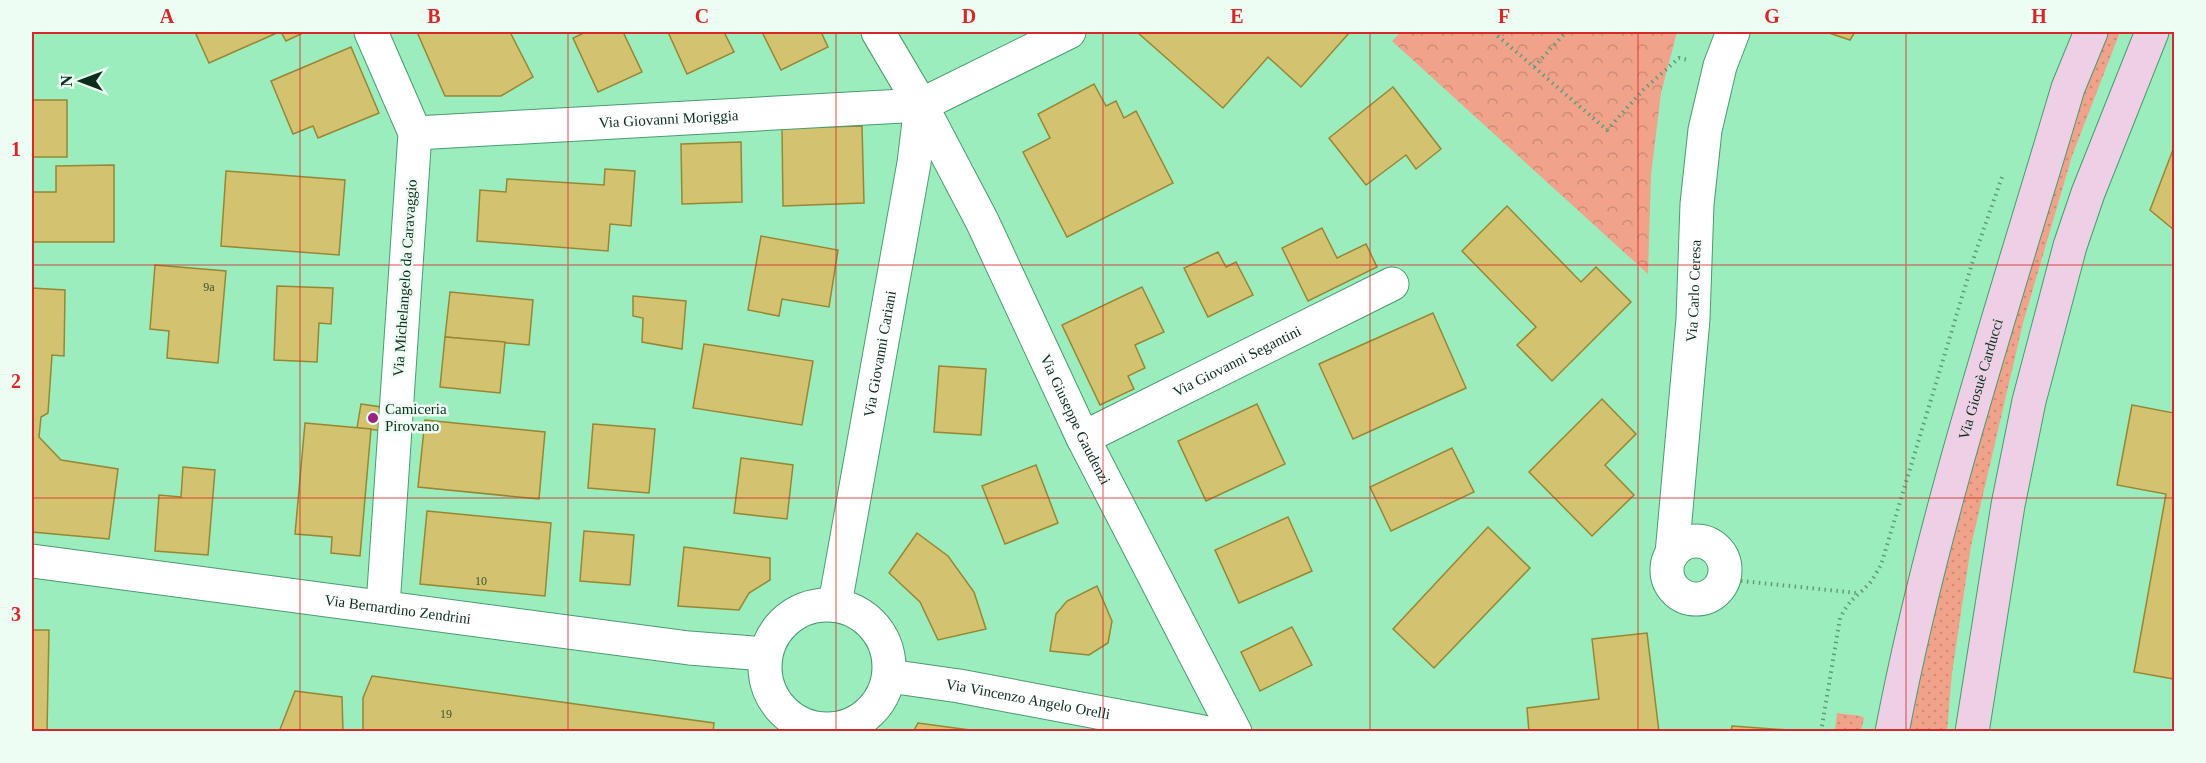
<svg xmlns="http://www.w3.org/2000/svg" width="2206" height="763" viewBox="0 0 2206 763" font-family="Georgia,serif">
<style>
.grass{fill:url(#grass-dots)}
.park{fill:url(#park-crowns)}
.building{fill:#d3c270;stroke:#978734;stroke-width:1.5}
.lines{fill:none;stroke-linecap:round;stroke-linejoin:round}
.street-casing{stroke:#4a9b70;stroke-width:35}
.secondary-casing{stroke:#4a9b70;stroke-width:35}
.path{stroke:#5e9d7a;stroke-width:4;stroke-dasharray:1.5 4.5;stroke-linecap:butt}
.street{stroke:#fff;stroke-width:33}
.secondary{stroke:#edd0e6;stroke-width:33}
.grid{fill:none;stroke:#d62828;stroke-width:1.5;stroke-opacity:0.55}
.poi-dot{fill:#982480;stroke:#eefdf3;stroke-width:2}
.labels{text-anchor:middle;stroke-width:5;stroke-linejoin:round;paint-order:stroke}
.number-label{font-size:12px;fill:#3c5231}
.street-label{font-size:15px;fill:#0a2d1c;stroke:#eefdf3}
.poi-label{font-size:15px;fill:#0a2d1c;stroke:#eefdf3;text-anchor:start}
.neatline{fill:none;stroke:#d62828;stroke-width:2}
.grid-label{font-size:20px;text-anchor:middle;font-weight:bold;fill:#d62828}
</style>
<defs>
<pattern id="grass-dots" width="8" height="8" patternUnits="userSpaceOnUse" patternTransform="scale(1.5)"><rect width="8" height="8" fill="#f1a28a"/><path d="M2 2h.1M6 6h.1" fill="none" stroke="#cd8c76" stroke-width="1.8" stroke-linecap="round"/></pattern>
<pattern id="park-crowns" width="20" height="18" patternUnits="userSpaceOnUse" patternTransform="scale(1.5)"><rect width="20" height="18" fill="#f1a28a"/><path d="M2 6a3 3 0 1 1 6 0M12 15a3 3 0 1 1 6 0" fill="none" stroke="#cd8c76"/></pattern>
</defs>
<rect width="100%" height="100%" fill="#9bedbe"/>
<g class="grass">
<polygon points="2106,32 2120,32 2072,156 2023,323 1971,546 1952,673 1947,731 1900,732 2011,322 2060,152"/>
<polygon points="1837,713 1861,716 1864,718 1861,731 1835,731"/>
</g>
<polygon class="park" points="1401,32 1677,32 1661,93 1651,175 1648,274 1392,41"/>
<g class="building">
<polygon points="195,32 279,32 209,63"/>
<polygon points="281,32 305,32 286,41"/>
<polygon points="417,32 510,32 533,77 501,96 445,96"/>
<polygon points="586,32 623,32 642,72 598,92 573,38"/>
<polygon points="668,32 724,32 734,52 687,74"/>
<polygon points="762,32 821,32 828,47 781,70"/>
<polygon points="1137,32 1350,32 1301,87 1268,57 1223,108"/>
<polygon points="1826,32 1855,32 1850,40"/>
<polygon points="351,47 379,113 318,138 313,126 293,134 271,81"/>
<polygon points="1094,84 1106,106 1116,101 1124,118 1136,111 1173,183 1067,237 1023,152 1050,138 1038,114"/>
<polygon points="1393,87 1441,149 1416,169 1406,155 1366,185 1329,138"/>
<rect x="32" y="100" width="35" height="57"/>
<polygon points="862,126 864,203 783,206 782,128"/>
<polygon points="741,142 742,202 682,204 681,144"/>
<polygon points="2174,147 2174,230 2150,210"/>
<polygon points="114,165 114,242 32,242 32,192 56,192 56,166"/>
<polygon points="605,169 635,171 631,226 610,224 608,251 477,241 480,190 506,192 507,179 604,185"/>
<polygon points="226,171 345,180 339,255 221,246"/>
<polygon points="1507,206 1581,282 1596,267 1631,302 1552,381 1517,345 1536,327 1462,251"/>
<polygon points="1322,228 1337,258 1366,244 1377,267 1308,301 1282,248"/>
<polygon points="761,236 838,250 829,307 782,299 779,316 748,310"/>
<polygon points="1218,252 1226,267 1236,262 1253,295 1208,317 1184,268"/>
<polygon points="155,265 226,271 218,363 167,358 169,331 150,329"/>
<polygon points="277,286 333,288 331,324 319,323 317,362 274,360"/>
<polygon points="1142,287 1164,332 1135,345 1145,368 1128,376 1134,389 1100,405 1062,325"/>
<polygon points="32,288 65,290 64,356 52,355 48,413 41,417 39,437 61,460 118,469 109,539 32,532"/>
<polygon points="450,292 533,300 529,345 445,337"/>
<polygon points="633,296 686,301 682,349 642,342 643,318 633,316"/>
<polygon points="1433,313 1466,388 1353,439 1319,364"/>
<polygon points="445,337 505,342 500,393 440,387"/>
<polygon points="704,344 813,361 802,425 693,408"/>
<polygon points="939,366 986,369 981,435 934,432"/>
<polygon points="1602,399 1636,434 1605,465 1634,495 1592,536 1529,472"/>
<polygon points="361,404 388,408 386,431 357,428"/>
<polygon points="1257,404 1285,464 1206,501 1178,441"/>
<polygon points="2132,405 2174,413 2174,679 2134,672 2166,494 2117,485"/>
<polygon points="425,420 545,432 539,499 418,487"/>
<polygon points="305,423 371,429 360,556 331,553 332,537 295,534"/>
<polygon points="593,424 655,429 649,493 588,488"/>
<polygon points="1452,448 1474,492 1391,531 1370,487"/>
<polygon points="741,458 793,465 787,519 734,513"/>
<polygon points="1036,465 1058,523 1005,544 982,486"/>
<polygon points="183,467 215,470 208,555 155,551 159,495 181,497"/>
<polygon points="427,511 551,523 545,596 420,584"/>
<polygon points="1288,517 1312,571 1239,603 1215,550"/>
<polygon points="1488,527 1530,568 1434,668 1393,629"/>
<polygon points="584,531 634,535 630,585 580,581"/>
<polygon points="917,533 948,556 974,592 986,629 938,640 920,602 889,573"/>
<polygon points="684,547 770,558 770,580 749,593 739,610 678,606"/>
<polygon points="1097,586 1112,621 1108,643 1089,655 1050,651 1056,614 1067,601"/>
<polygon points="1292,627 1312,665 1260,691 1241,652"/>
<polygon points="32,630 49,630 47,732 32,732"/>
<polygon points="1647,633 1659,732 1529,732 1527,708 1599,699 1592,639"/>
<polygon points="372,676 714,723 713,732 363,732 363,698"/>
<polygon points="295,691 342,697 343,732 279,732"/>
<polygon points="918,723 985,732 913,732"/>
<polygon points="1732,726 1803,731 1803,732 1731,732"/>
</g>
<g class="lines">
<defs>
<g id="street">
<polyline points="371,32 415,133 383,606"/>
<path id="s1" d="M878,32L921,105L982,221L1083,438L1235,732"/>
<path id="s2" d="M415,133L921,105L1069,32"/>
<path id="s3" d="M1083,438L1392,284"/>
<circle cx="1696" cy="570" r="29"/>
<path id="s4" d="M1672,554L1693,319L1697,204L1705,130L1720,66L1733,32"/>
<path id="s5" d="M32,561L689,648L765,654"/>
<path id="s6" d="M835,604L914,163L921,105"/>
<circle cx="827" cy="667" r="62"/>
<path id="s7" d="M889,676L959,686L1203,732"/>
</g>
<g id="secondary">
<path id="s8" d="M1892,732C1934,513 2005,301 2068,88L2091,32"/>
<polyline points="1972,732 2008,505 2029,401 2070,246 2088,193 2152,32"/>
</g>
</defs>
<use href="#street" class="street-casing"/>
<use href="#secondary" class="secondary-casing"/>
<g class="path">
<polyline points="1493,32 1534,67 1566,32"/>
<polyline points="1534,67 1607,130 1643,90 1679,58 1688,60"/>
<polyline points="1723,579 1857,593"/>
<path d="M1821,732L1840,618C1850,599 1854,599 1868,585C1873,580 1877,571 1881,565L1975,254L2002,177"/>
</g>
<use href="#street" class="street"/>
<use href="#secondary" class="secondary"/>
</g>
<path class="grid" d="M300,32V732M568,32V732M836,32V732M1103,32V732M1370,32V732M1638,32V732M1906,32V732M32,265H2174M32,498H2174"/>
<circle class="poi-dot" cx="373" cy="418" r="6"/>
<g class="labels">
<g class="number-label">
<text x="209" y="291">9a</text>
<text x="481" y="585">10</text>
<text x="446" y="718">19</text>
</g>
<g class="street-label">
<text dy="5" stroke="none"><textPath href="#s2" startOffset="254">Via Giovanni Moriggia</textPath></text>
<text transform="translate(405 278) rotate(-86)" y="5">Via Michelangelo da Caravaggio</text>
<text dy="5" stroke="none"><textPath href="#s4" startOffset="264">Via Carlo Ceresa</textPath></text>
<text dy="5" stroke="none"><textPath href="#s6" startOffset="254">Via Giovanni Cariani</textPath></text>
<text dy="5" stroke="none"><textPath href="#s3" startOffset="172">Via Giovanni Segantini</textPath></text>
<text dy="5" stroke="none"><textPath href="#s8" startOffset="364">Via Giosuè Carducci</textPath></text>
<text dy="5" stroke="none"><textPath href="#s1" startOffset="435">Via Giuseppe Gaudenzi</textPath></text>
<text dy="5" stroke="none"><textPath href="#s5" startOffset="369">Via Bernardino Zendrini</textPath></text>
<text dy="5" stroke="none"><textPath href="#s7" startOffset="141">Via Vincenzo Angelo Orelli</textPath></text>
</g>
<g class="poi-label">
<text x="385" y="414">Camiceria<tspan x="385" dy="17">Pirovano</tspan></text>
</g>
</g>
<rect width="2206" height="763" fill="none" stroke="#eefdf3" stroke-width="66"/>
<g transform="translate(81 81) rotate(270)" stroke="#eefdf3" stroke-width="4.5" paint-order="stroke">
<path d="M0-4.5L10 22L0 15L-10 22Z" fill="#0a2d1c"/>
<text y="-9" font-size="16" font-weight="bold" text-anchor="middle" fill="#0a2d1c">N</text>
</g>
<rect x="33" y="33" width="2140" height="697" class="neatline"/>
<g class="grid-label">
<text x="167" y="23">A</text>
<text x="434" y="23">B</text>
<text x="702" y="23">C</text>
<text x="969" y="23">D</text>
<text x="1237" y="23">E</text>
<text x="1504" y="23">F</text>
<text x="1772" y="23">G</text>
<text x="2039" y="23">H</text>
<text x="16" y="156">1</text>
<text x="16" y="388">2</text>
<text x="16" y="621">3</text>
</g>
</svg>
